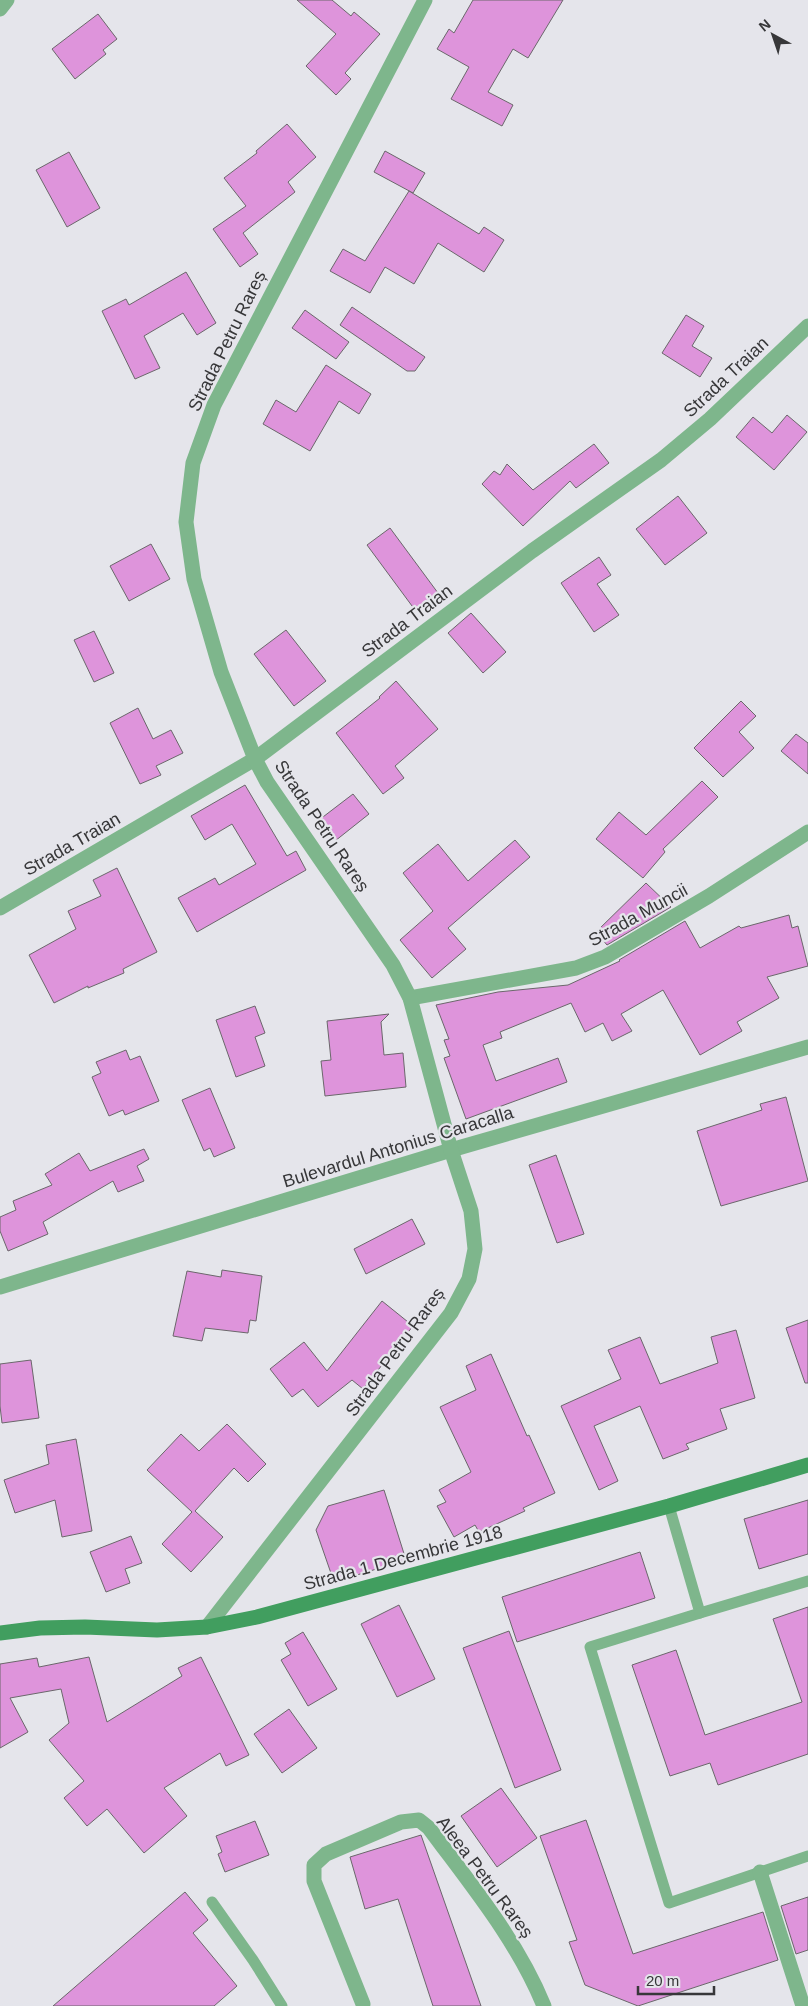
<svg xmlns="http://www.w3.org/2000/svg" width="808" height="2006" viewBox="0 0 808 2006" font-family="Helvetica,sans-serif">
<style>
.building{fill:#de94db;stroke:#6b676b}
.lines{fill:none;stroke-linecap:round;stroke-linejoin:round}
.lane{stroke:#7eb68c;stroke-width:11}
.street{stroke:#7eb68c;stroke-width:15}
.secondary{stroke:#419e5f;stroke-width:15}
.labels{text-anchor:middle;stroke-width:4.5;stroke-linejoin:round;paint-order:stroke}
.street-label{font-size:18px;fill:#373739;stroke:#e5e5eb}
</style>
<rect width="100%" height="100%" fill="#e5e5eb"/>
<g class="building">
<polygon points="297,0 332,0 351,16 354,12 380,34 345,73 351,79 336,95 306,66 336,34"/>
<polygon points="473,0 563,0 528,58 513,49 488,92 513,105 502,126 451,99 469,67 437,49 449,29 454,33"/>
<polygon points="98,14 117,39 103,50 106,54 75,79 52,49"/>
<polygon points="287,124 316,157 288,182 295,192 243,233 258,254 240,267 213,229 246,206 224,178 257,153 256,151"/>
<polygon points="385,151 425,173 413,193 374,172"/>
<polygon points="69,152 100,208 67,227 36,170"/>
<polygon points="409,191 479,234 484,227 504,240 484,272 438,243 414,284 385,267 370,293 330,271 343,249 365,261"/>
<polygon points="186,272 216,323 197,335 183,313 144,336 160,368 135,379 102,311 126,299 129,305"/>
<polygon points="352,307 425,357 415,371 407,371 340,325"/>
<polygon points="305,310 349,342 336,359 292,328"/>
<polygon points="686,315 704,326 692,346 712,358 700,377 662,353"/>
<polygon points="326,365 371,394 359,414 339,401 310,451 263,424 276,400 296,412"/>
<polygon points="787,415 807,432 774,470 736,437 753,417 772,433"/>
<polygon points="594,444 609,463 576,488 570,481 523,526 482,484 494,471 500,475 507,464 533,490"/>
<polygon points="678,496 707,533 665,565 636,529"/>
<polygon points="390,528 438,593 415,610 367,545"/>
<polygon points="151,544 170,579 129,601 110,566"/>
<polygon points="599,557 611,575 597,584 619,615 594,632 561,583"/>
<polygon points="471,613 506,652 483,673 448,633"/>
<polygon points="286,630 326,681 294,706 254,654"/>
<polygon points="94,631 114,673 94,682 74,640"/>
<polygon points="396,681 438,729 395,766 404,778 383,794 336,733 380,698 379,697"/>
<polygon points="741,701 756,716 739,732 754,748 723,777 694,748"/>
<polygon points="138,708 153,739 171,730 183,753 156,766 161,775 140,784 110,723"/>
<polygon points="796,734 808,743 808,774 781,751"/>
<polygon points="702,781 718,797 663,849 665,852 643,878 596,839 619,812 646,835"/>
<polygon points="245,785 287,856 296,851 306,870 197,932 178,898 215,878 219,885 256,864 232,824 205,840 191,816"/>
<polygon points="353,794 369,814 335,841 319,820"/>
<polygon points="515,840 530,857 448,928 466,949 432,978 400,940 433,911 403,873 438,844 468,881"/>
<polygon points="117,868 157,952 123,969 124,973 88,988 88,986 54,1003 29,955 76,929 68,911 101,896 93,880"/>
<polygon points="646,883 671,907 607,945 596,932"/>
<polygon points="789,915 792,928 798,926 808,966 767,977 779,998 737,1022 742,1031 700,1055 663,990 621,1014 632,1031 612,1041 603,1023 585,1032 571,1003 500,1032 502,1038 483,1045 496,1081 558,1058 567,1082 466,1119 444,1058 450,1056 444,1040 449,1039 436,1005 498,992 568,985 620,961 619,960 685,921 700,948 739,926 741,928"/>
<polygon points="255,1006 265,1033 255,1037 265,1066 236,1077 216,1020"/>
<polygon points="389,1014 381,1022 384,1055 403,1053 406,1087 325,1096 321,1061 331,1060 327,1021"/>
<polygon points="126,1050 130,1060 140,1056 159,1101 125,1115 123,1110 109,1116 92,1077 101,1073 96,1062"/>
<polygon points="210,1088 235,1148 214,1157 210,1148 204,1151 182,1100"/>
<polygon points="786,1097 808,1181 721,1206 697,1131 762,1110 760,1104"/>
<polygon points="144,1149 149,1159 137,1166 144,1181 118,1192 113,1181 43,1222 48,1234 8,1251 0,1231 0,1217 16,1210 13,1201 52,1185 45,1174 79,1153 90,1171"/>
<polygon points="556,1155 584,1234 557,1243 529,1165"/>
<polygon points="412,1219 425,1244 366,1274 354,1249"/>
<polygon points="222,1270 262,1276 256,1321 250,1320 248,1333 205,1328 202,1341 173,1336 187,1271 221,1277"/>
<polygon points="382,1301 413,1326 363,1389 352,1380 318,1407 303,1389 292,1397 270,1369 304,1342 327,1371"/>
<polygon points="808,1320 808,1383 805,1383 786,1328"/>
<polygon points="736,1330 755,1398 720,1409 727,1429 686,1444 689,1449 663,1459 640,1406 594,1426 618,1481 599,1490 561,1406 621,1379 608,1350 640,1337 660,1384 718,1363 711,1337"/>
<polygon points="491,1354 527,1436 529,1435 555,1493 523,1508 525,1511 479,1532 475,1525 454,1537 437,1506 446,1502 439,1490 471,1472 440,1407 476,1390 466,1366"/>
<polygon points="31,1360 39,1418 2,1423 0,1406 0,1364"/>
<polygon points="227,1424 266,1464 248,1482 234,1468 195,1511 223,1537 191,1572 162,1544 192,1512 147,1470 181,1434 199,1451"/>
<polygon points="76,1439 92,1531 62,1537 55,1500 15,1513 4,1480 49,1464 46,1445"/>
<polygon points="384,1490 406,1560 334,1582 316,1530 328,1506"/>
<polygon points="808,1500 808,1554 759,1569 744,1519"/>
<polygon points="131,1536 142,1563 125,1569 130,1583 106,1592 90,1552"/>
<polygon points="640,1552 655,1598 517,1642 502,1597"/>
<polygon points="399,1605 435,1679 397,1697 361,1624"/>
<polygon points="808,1607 808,1754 718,1785 710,1763 670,1776 632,1665 676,1650 705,1735 802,1702 773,1619"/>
<polygon points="509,1631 561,1770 515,1788 463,1648"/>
<polygon points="303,1632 337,1689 308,1706 281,1660 291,1654 285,1643"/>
<polygon points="89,1657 107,1722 182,1676 178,1668 201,1657 249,1755 226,1766 220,1753 164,1788 187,1816 144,1853 107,1809 87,1826 64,1798 84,1781 49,1740 69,1723 61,1689 10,1698 28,1732 0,1748 0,1664 37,1658 39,1667"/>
<polygon points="289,1709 317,1748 282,1773 254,1734"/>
<polygon points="501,1788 537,1838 497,1867 461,1816"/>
<polygon points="586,1820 633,1954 763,1912 778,1960 638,2006 585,1985 569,1942 577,1940 540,1836"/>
<polygon points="255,1821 269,1855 225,1872 218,1854 222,1852 216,1836"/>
<polygon points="421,1835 481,2006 433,2006 398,1899 365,1909 350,1857"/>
<polygon points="185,1892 208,1920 193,1933 237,1986 214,2006 53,2006"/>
<polygon points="808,1897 808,1950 796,1954 781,1906"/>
</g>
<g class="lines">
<g class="lane">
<polyline points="669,1506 700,1613 590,1647 669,1903 808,1856"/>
<polyline points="700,1613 808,1581"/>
<polyline points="212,1902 253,1960 282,2006"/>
</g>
<g class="street">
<polyline points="0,9 7,0"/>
<polyline points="0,908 255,759 532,551 661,460 710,419 808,326"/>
<polyline points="410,998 576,968 605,957 709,896 808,832"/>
<polyline points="0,1287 451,1150 808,1047"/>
<polyline points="207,1627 451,1313 469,1279 475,1249 471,1211 451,1150 410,998 393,965 267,782 255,759 221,672 194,579 186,522 193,463 214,405 425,0"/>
<polyline points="760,1872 803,2006"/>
<path d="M363,2004L314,1881V1865L326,1854L401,1822L419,1820L429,1828C471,1885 517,1940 544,2006"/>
</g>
<polyline class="secondary" points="0,1633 40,1628 85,1627 157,1630 207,1627 257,1617 669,1506 808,1465"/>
</g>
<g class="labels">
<g class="street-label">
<text transform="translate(227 341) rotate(-64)" y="6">Strada Petru Rareș</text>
<text transform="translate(726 377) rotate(-43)" y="6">Strada Traian</text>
<text transform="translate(407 621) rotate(-37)" y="6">Strada Traian</text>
<text transform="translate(322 826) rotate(56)" y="6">Strada Petru Rareș</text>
<text transform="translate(72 844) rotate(-30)" y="6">Strada Traian</text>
<text transform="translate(638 915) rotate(-29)" y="6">Strada Muncii</text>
<text transform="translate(398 1147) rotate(-17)" y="6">Bulevardul Antonius Caracalla</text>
<text transform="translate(395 1352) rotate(-54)" y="6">Strada Petru Rareș</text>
<text transform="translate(403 1558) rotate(-15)" y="6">Strada 1 Decembrie 1918</text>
<text transform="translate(485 1877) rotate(53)" y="6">Aleea Petru Rareș</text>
</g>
</g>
<g transform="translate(773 35) rotate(320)" stroke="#e5e5eb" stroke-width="4" paint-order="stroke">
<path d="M0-4L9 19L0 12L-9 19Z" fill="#373739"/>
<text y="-8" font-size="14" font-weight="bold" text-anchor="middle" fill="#373739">N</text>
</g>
<path d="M638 1986v8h76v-8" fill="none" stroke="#373739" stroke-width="2.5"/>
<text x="646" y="1986" font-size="15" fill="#373739" stroke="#e5e5eb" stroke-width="4" paint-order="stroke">20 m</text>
</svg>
